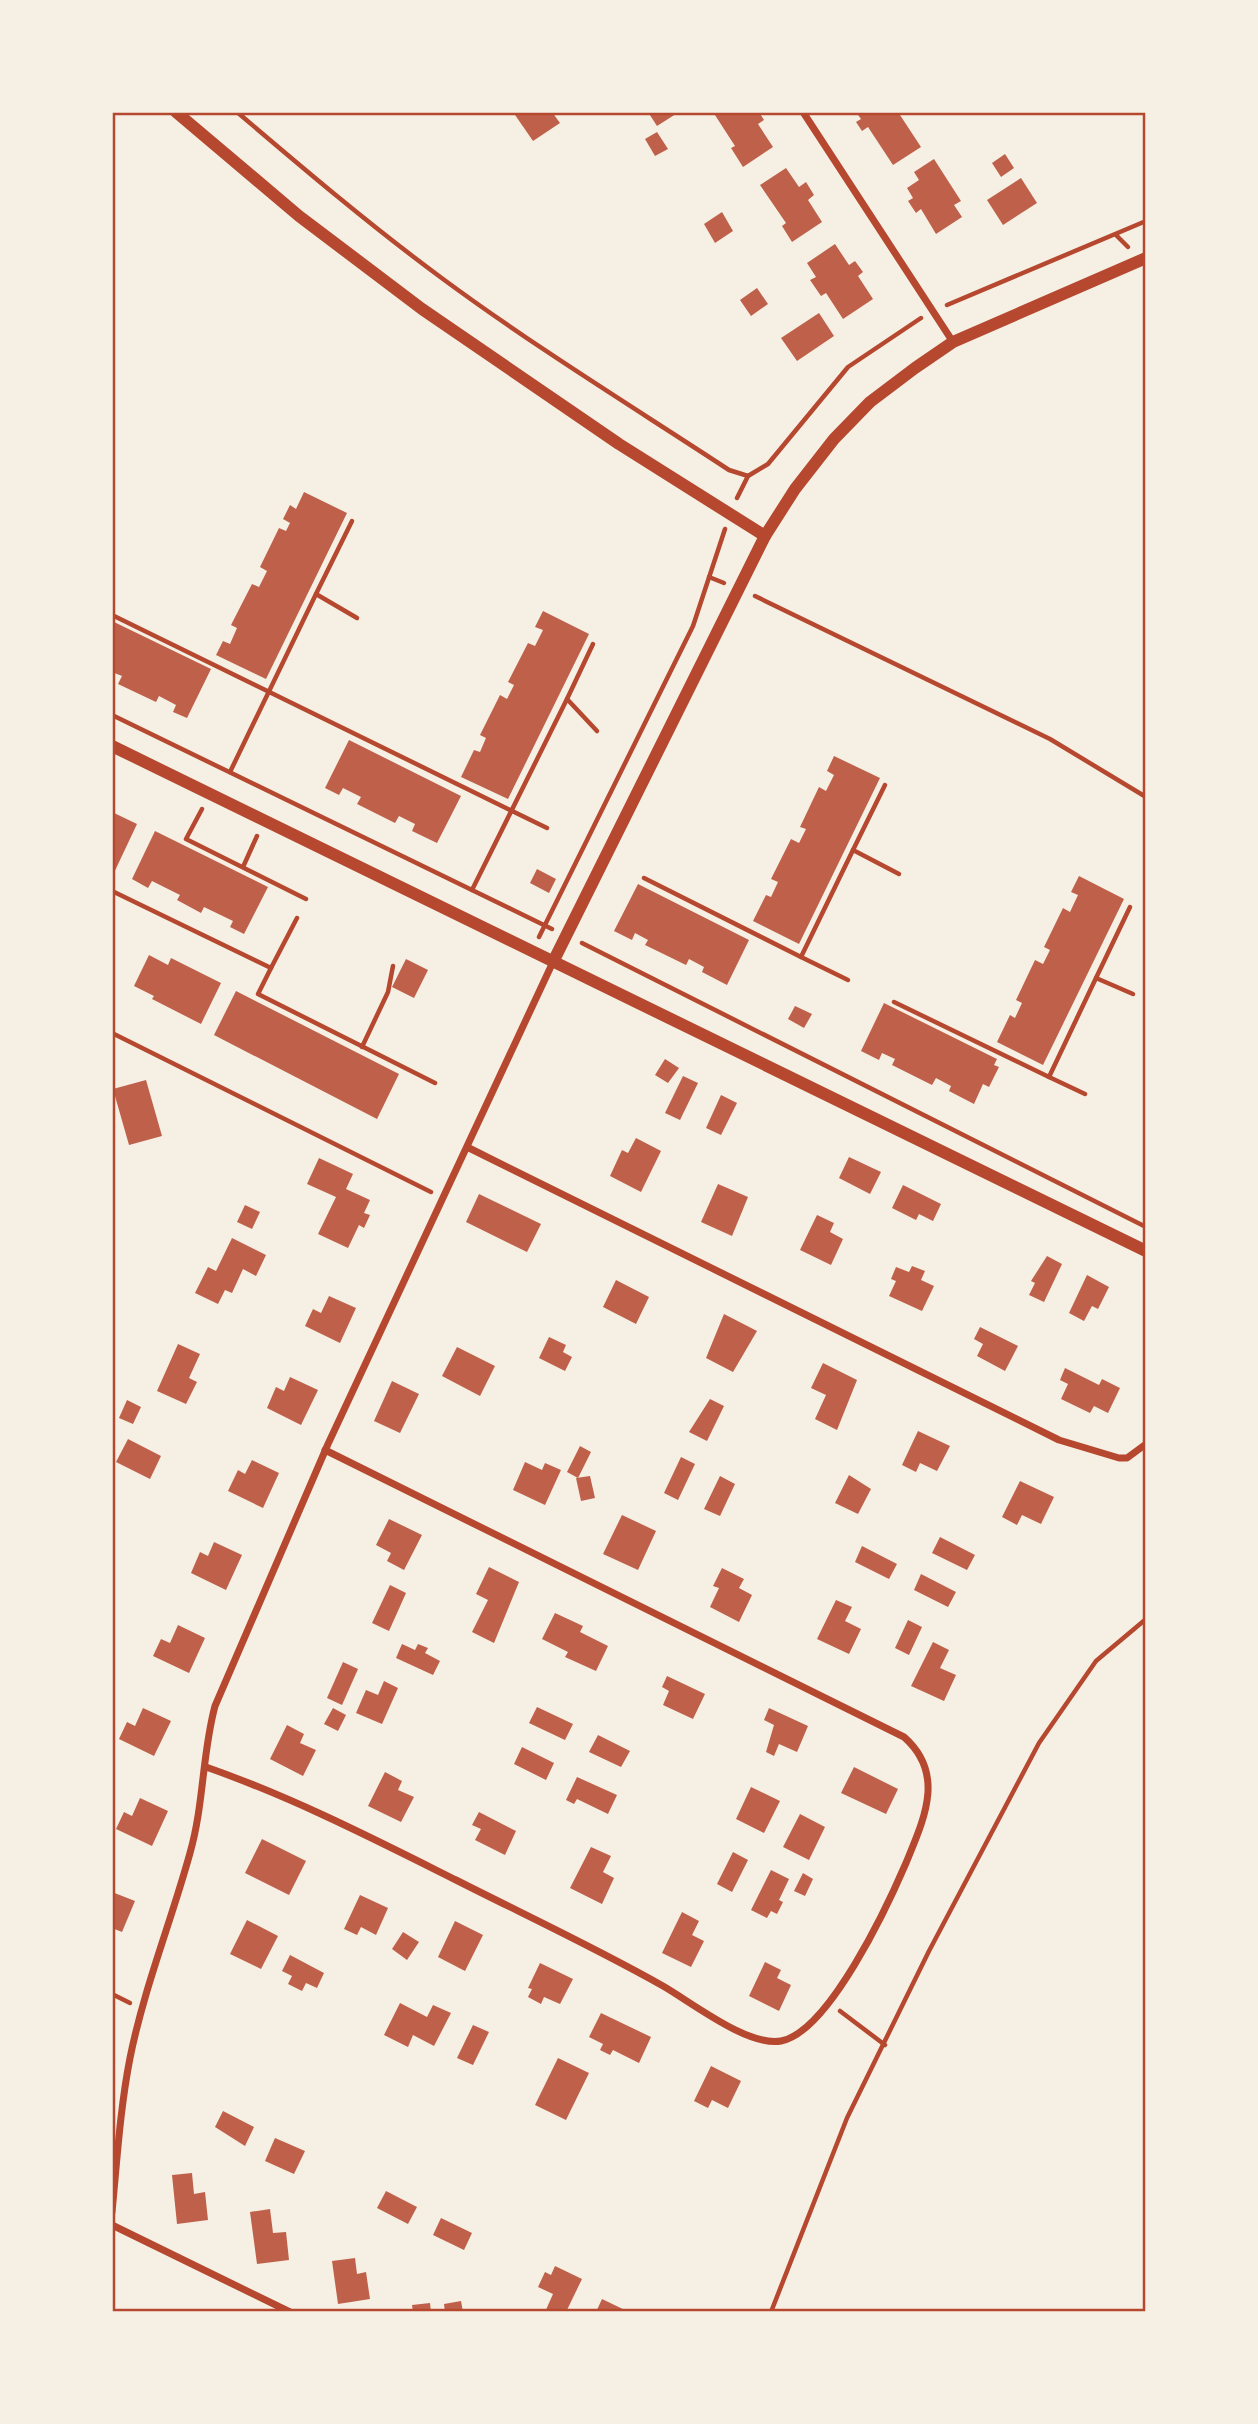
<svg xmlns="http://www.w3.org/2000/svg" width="1258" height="2424" viewBox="0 0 1258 2424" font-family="Barlow,sans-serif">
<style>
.building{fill:#bf614a}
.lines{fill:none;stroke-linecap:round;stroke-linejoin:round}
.path{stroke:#b5482f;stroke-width:4.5}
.minor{stroke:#b5482f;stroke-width:7}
.tertiary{stroke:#b5482f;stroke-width:12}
.neatline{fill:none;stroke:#b5482f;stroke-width:2.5}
</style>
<rect width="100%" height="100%" fill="#f6efe4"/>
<g class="building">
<polygon points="513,112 552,112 560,123 533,141"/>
<polygon points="648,112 679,112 657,126"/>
<polygon points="713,112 759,112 764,120 758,124 773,147 743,167 731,148 735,146"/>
<polygon points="856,112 898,112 921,147 893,165 868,127 862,131 856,122 861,119"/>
<polygon points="657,132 668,149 655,156 645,139"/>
<polygon points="1005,154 1014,168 1001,177 992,163"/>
<polygon points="934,159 961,201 954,205 962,217 936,234 921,209 916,213 908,201 913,198 907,188 919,180 914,172"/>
<polygon points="786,168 799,187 806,182 814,195 808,200 822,222 792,242 782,226 786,223 760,185"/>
<polygon points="1021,178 1037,203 1003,225 987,200"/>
<polygon points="722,212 733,231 715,243 704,224"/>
<polygon points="835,244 849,265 855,261 863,272 858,276 873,299 843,319 826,293 821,296 810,280 816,277 807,263"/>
<polygon points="757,288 768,304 751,316 740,300"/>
<polygon points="819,313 834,336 797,361 781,338"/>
<polygon points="304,492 347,513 266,679 216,655 223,641 230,644 237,628 231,625 252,584 259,587 267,571 260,567 279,528 286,531 290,523 283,519 290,505 296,509"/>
<polygon points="543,611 589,634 508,799 461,777 474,750 480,752 486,738 480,735 500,695 507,699 514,685 508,682 528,643 535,646 543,630 535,627"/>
<polygon points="112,621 211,669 187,718 173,712 176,705 159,696 156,702 118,684 122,676 112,672"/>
<polygon points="349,740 461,796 437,843 412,831 415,824 399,816 395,823 357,804 361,797 343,788 339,795 325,788"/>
<polygon points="834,756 880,778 799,944 753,921 766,895 771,897 778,882 771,879 791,839 799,843 806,829 800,827 819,787 826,791 834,775 827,771"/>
<polygon points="112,812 137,824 112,877"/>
<polygon points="155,831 268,887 244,934 230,927 233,921 204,907 201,913 177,900 180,895 152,881 148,888 132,879"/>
<polygon points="537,869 556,879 549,893 530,883"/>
<polygon points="1079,876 1124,899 1043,1065 997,1042 1010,1015 1015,1018 1022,1003 1016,1000 1035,960 1043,964 1050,950 1044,947 1063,908 1070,912 1078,895 1071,892"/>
<polygon points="638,884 749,940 727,985 702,972 704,967 689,959 686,965 645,945 648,940 635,933 632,940 614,931"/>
<polygon points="149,955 168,965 171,958 221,983 201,1024 152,999 154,996 134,986"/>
<polygon points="406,959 428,970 414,998 392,987"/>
<polygon points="236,991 399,1074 377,1119 214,1035"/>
<polygon points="884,1003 997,1059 994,1065 999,1067 989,1087 983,1084 974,1104 949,1091 951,1086 936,1078 932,1085 892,1065 895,1059 882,1053 879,1060 861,1051"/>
<polygon points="795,1006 812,1014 804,1028 788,1019"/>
<polygon points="665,1059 679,1068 668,1083 655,1075"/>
<polygon points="683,1076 698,1083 680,1120 665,1113"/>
<polygon points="146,1080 162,1136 129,1145 113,1089"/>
<polygon points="721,1095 737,1103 721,1135 706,1128"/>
<polygon points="636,1138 661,1151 641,1192 610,1176 622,1150 628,1153"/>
<polygon points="849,1157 881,1172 870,1194 839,1178"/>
<polygon points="319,1158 353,1174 346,1189 370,1200 364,1213 370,1215 364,1228 359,1225 348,1248 318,1234 336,1197 307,1184"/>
<polygon points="718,1184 748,1197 732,1236 701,1222"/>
<polygon points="903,1185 941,1204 933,1221 919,1214 916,1220 892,1208"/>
<polygon points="479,1194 541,1224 527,1252 466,1222"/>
<polygon points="245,1205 260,1212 252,1229 237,1222"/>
<polygon points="817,1215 834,1223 830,1232 843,1239 831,1265 800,1250"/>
<polygon points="232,1238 266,1255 256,1276 243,1269 232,1293 225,1290 218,1304 195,1293 208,1267 216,1271"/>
<polygon points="1047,1256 1062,1264 1044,1302 1029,1295 1035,1283 1031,1281"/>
<polygon points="912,1266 925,1271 921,1280 934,1286 922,1311 889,1296 896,1281 891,1279 896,1267 909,1272"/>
<polygon points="1087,1275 1109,1287 1098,1309 1092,1306 1084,1321 1069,1313"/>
<polygon points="616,1280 649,1297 636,1324 603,1307"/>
<polygon points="329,1296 356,1308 340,1343 305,1326 313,1309 321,1313"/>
<polygon points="724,1314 757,1331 733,1372 706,1358"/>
<polygon points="980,1327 1018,1346 1005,1371 977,1356 983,1344 974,1339"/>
<polygon points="549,1337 566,1345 563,1352 572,1357 565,1371 539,1358"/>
<polygon points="178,1344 200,1354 189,1378 197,1382 186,1404 157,1391"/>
<polygon points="457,1347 495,1366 480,1396 442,1376"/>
<polygon points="823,1363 857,1380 837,1430 815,1419 826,1395 811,1388"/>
<polygon points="1065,1368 1099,1385 1102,1379 1120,1388 1108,1413 1094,1406 1090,1413 1061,1399 1068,1384 1060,1380"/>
<polygon points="290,1377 318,1390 301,1425 267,1408 276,1387 284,1391"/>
<polygon points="392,1381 419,1394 400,1433 374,1421"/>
<polygon points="710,1399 724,1406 707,1441 689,1432"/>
<polygon points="127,1400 141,1407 133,1424 119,1418"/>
<polygon points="918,1431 950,1446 937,1471 920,1463 916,1472 902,1465"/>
<polygon points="128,1439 161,1456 150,1479 116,1462"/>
<polygon points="580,1446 591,1452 578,1478 567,1472"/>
<polygon points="681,1457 695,1464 678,1500 664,1493"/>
<polygon points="252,1460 279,1473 263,1508 228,1491 238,1470 245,1474"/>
<polygon points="525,1462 542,1470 545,1463 561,1470 545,1505 513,1490"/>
<polygon points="849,1475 871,1489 858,1514 835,1503"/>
<polygon points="590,1476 595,1498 581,1501 576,1478"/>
<polygon points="720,1476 735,1484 720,1516 704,1509"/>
<polygon points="1020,1481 1054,1497 1041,1524 1022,1515 1017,1525 1002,1517"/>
<polygon points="622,1515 656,1531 638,1570 603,1554"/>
<polygon points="389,1519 422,1535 404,1570 387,1561 391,1553 376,1545"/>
<polygon points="940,1537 975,1555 967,1570 932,1553"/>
<polygon points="214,1542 242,1555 226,1590 191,1573 200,1552 208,1556"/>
<polygon points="862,1546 897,1564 889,1579 855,1562"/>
<polygon points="489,1567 519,1582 494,1643 472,1632 488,1600 476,1594"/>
<polygon points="722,1568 744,1579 739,1588 752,1595 739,1622 710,1607 719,1588 713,1586"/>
<polygon points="921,1574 956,1592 948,1607 914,1590"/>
<polygon points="390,1585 406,1593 389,1631 372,1623"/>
<polygon points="836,1600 852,1607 845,1621 861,1629 849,1654 817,1639"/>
<polygon points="555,1613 583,1626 580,1632 608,1646 596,1671 565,1657 568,1652 542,1639"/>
<polygon points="908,1620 922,1627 909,1655 895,1648"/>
<polygon points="178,1625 205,1638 189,1673 153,1656 161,1639 170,1643"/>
<polygon points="933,1642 949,1650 940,1668 956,1675 944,1701 911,1686"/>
<polygon points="402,1644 415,1650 418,1644 428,1648 425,1653 440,1661 433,1675 396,1658"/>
<polygon points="343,1662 358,1669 342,1705 327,1698"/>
<polygon points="667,1676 705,1694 693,1719 663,1705 669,1691 662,1687"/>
<polygon points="384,1681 398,1688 382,1724 356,1713 366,1690 378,1695"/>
<polygon points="537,1707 573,1724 565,1740 529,1723"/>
<polygon points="143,1708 171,1721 154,1756 119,1739 127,1722 135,1726"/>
<polygon points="333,1708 346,1715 338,1731 324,1724"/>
<polygon points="769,1708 808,1726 797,1752 779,1744 774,1756 766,1752 774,1725 764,1720"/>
<polygon points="287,1725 304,1734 300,1743 316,1750 303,1776 270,1759"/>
<polygon points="598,1735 630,1751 621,1767 589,1752"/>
<polygon points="522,1747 554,1763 546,1780 514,1764"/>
<polygon points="854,1767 898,1789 886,1814 841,1793"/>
<polygon points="385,1772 402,1781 398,1790 414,1797 401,1822 368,1806"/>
<polygon points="577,1777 617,1795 608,1814 577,1799 574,1804 566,1800"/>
<polygon points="751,1787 780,1801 764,1833 736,1819"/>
<polygon points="140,1798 168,1811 152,1846 116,1829 124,1812 132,1816"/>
<polygon points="479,1812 516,1831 505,1855 475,1840 481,1829 472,1825"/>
<polygon points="800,1814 825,1827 809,1860 783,1847"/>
<polygon points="262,1839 306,1861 289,1895 245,1873"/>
<polygon points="591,1847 611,1856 603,1872 614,1878 602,1904 570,1888"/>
<polygon points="733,1852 748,1860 732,1892 717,1884"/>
<polygon points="771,1870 789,1879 779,1900 783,1902 777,1914 771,1911 767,1918 751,1910"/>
<polygon points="803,1873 813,1879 805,1896 794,1891"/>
<polygon points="112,1892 135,1901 122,1932 112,1928"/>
<polygon points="360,1895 388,1908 376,1935 361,1927 357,1935 344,1929"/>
<polygon points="682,1912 699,1921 692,1935 704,1941 691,1967 662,1953"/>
<polygon points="247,1920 278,1936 261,1969 230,1954"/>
<polygon points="455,1921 483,1935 465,1971 438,1957"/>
<polygon points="403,1932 419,1942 407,1960 392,1949"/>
<polygon points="290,1955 324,1973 317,1988 306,1983 302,1991 288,1984 292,1976 282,1971"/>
<polygon points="765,1962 781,1970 777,1978 791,1985 779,2011 749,1996"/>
<polygon points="540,1963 573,1979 560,2004 544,1997 541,2004 528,1997 532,1989 528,1988"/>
<polygon points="400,2003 427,2017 433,2005 451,2013 434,2046 413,2035 408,2047 384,2035"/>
<polygon points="601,2013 651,2037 639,2063 613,2050 610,2055 600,2050 603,2044 589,2037"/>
<polygon points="473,2025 489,2032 473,2065 457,2058"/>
<polygon points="558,2058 589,2073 566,2120 535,2105"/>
<polygon points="711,2066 741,2081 728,2108 712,2100 708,2108 694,2101"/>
<polygon points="223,2111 254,2127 245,2146 215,2127"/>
<polygon points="275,2138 305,2151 294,2174 265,2161"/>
<polygon points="192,2173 194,2194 205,2192 208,2220 177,2224 172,2175"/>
<polygon points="386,2191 417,2207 408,2224 377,2208"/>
<polygon points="270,2209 273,2233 286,2232 289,2260 257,2264 250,2212"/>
<polygon points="441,2218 472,2233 464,2250 433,2235"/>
<polygon points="355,2258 357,2274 366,2272 370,2299 338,2304 332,2261"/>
<polygon points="555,2266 582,2279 566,2312 545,2312 553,2294 538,2287 545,2272 551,2275"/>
<polygon points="602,2299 629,2312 596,2312"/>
<polygon points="461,2301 463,2312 445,2312 444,2304"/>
<polygon points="430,2303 431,2312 413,2312 412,2305"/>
</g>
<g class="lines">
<g class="path">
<path d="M237,112C304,169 371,226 443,279C535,347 633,407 729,470L748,476"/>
<polyline points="1116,235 1128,247"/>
<polyline points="947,305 1146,221"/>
<polyline points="737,498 748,476 768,464 848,367 921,318"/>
<polyline points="352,521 316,594 357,618"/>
<polyline points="709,577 724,583"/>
<polyline points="755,596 1050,739 1146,797"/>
<polyline points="112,615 547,828"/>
<polyline points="593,644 567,699 597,731"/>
<polyline points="112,715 552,929"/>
<polyline points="230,772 316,594"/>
<polyline points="885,785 853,850 899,874"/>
<polyline points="202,809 186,839 306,899"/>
<polyline points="243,867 257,836"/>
<polyline points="644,878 801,957"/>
<polyline points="472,890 567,699"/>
<polyline points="112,891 271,968 297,918"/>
<polyline points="1130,907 1096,978 1133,994"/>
<polyline points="539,937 693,626 725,529"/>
<polyline points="582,943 1146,1227"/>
<polyline points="271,968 258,994 435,1083"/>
<polyline points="848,980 801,957 853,850"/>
<polyline points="894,1002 1049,1077"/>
<polyline points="112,1033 431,1192"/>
<polyline points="362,1047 388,992 393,966"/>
<polyline points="1085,1094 1049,1077 1096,978"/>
<polyline points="112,1994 130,2003"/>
<polyline points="840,2011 885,2045"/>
<polyline points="771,2312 847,2118 929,1951 1039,1743 1096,1661 1146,1619"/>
</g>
<g class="minor">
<polyline points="803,112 953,342"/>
<polyline points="469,1148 1059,1440 1119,1458 1127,1458 1146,1444"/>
<path d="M206,1767C292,1797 374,1839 456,1880C525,1915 596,1948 663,1986C691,2002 748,2047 781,2041C829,2032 888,1905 906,1863C924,1819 946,1774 904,1737L325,1450"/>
<path d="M112,2212C117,2161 120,2109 130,2058C144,1988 171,1922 190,1853C204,1804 202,1754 215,1706L328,1444L553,962"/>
<polyline points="112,2225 290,2312"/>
</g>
<g class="tertiary">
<polyline points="176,112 299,216 422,309 619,444 765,536"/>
<polyline points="112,746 1146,1251"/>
<polyline points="553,962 765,536 795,489 834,439 870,402 915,368 953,342 1146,258"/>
</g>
</g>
<rect width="1258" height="2424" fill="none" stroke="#f6efe4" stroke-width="228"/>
<rect x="114" y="114" width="1030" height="2196" class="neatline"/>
</svg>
